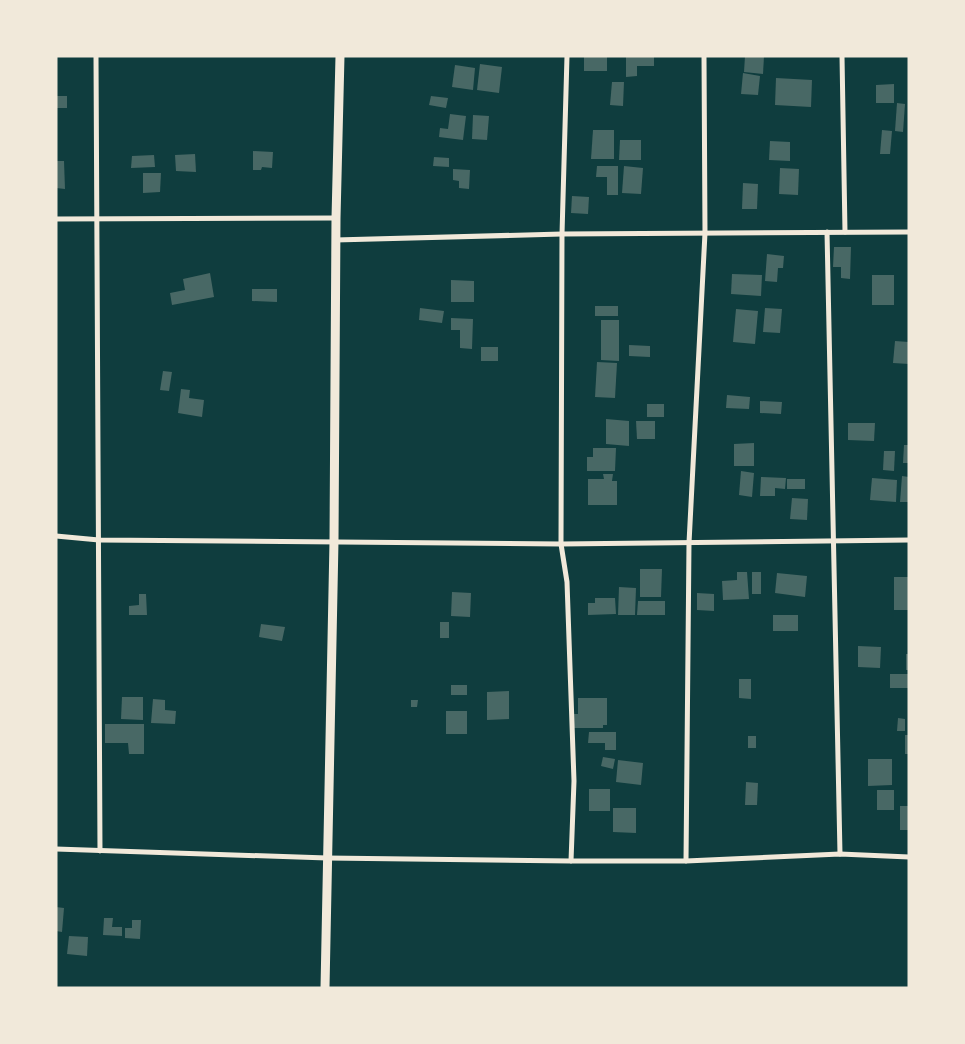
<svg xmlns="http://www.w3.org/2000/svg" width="965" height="1044" viewBox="0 0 965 1044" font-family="Barlow,sans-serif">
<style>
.building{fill:#486865}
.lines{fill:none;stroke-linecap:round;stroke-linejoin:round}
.minor{stroke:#f1e9da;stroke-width:5}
.tertiary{stroke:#f1e9da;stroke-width:9}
</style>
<rect width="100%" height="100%" fill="#0f3d3e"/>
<g class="building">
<polygon points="626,56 654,56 654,66 637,66 637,76 626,77"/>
<polygon points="745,56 764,56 763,74 744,72"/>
<rect x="584" y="57" width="23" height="14"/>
<polygon points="480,64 502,67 499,93 477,90"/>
<polygon points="455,65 475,68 473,90 452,87"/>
<polygon points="743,73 760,76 758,95 741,94"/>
<polygon points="776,78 812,80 811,107 775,105"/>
<polygon points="612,82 624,82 623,106 610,105"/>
<polygon points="894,84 894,103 876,103 876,85"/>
<rect x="56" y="96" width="11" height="12"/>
<polygon points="431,96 448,98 446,108 429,105"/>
<polygon points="897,103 905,104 903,132 895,131"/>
<polygon points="450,114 466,116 463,140 439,137 440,128 448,129"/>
<polygon points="473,115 489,116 487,140 472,139"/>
<polygon points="593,130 614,130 614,159 591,159"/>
<polygon points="882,130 892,131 890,154 880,154"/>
<polygon points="620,140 641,140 641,160 619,160"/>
<polygon points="770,141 790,142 790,161 769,160"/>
<polygon points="253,151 273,152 272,168 262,167 261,170 253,170"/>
<polygon points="195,154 196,172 176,171 175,155"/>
<polygon points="154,155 155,167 131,168 132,156"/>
<polygon points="434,157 449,158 449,167 433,166"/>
<polygon points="56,161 64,161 65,189 56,188"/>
<polygon points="597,166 618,166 618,195 607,195 607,177 596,177"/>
<polygon points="624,166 643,168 641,194 622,193"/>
<polygon points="780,168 799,169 798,195 779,194"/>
<polygon points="453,169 470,170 469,189 459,188 459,181 453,180"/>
<polygon points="143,173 161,173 160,192 143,193"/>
<polygon points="743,183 758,184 757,209 742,209"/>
<polygon points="572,196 589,197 588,214 571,213"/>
<polygon points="834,247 851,247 850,279 841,278 841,267 833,267"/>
<polygon points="767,254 784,256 783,268 778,268 777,282 765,281"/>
<polygon points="210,273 214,297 172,305 170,293 185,290 183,279"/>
<polygon points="732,274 762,275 761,296 731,294"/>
<rect x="872" y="275" width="22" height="30"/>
<polygon points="451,280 474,281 474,302 451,302"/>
<polygon points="252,289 277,289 277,302 252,301"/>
<rect x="595" y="306" width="23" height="10"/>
<polygon points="420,308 444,311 442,323 419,320"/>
<polygon points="765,308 782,309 780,333 763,332"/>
<polygon points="736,309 758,311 755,344 733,342"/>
<polygon points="451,318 473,319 472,349 460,348 460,330 451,330"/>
<polygon points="601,320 619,320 619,361 601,360"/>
<polygon points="895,341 909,342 909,364 893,363"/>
<polygon points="629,345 650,346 650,357 629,356"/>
<rect x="481" y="347" width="17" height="14"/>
<polygon points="597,362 617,363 615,398 595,397"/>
<polygon points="163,371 172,372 169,391 160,390"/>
<polygon points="181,389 190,390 189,398 204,400 202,417 178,413"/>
<polygon points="727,395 750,397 749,409 726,408"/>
<polygon points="760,401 782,402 781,414 760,413"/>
<rect x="647" y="404" width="17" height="13"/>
<polygon points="606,419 629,421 629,446 606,444"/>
<polygon points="636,421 655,421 655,439 637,439"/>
<polygon points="848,423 875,423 874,441 848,440"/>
<polygon points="754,443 754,466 734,466 734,444"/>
<polygon points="904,445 909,445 909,463 903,463"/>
<polygon points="593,448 616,448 615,471 587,471 587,457 593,457"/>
<polygon points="884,451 895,451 894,471 883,470"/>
<polygon points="741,471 754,473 752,497 739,495"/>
<polygon points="603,474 613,474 612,481 617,481 617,505 588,505 588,479 604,479"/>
<polygon points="902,476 909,477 909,502 900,502"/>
<polygon points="761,477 786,478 785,489 775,488 775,496 760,496"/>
<polygon points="872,478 897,480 896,502 870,500"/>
<rect x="787" y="479" width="18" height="10"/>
<polygon points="792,498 808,499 807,520 790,519"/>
<polygon points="640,569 662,569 661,597 640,597"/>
<polygon points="737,572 747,572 749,599 723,600 722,581 737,580"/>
<rect x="752" y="572" width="9" height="22"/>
<polygon points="777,573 807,576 805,597 775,593"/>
<rect x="894" y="577" width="15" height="33"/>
<polygon points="619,587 636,588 635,615 618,615"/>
<polygon points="452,592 471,593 470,617 451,616"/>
<polygon points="697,593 714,594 714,611 697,610"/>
<polygon points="139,594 146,594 147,615 129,615 129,606 139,605"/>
<polygon points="595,598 615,598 616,614 588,615 588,603 595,603"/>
<polygon points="638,601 665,601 665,615 637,615"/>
<rect x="773" y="615" width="25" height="16"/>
<rect x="440" y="622" width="9" height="16"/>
<polygon points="261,624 285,627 282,641 259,637"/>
<polygon points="858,646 881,647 880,668 858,667"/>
<rect x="906" y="654" width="3" height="16"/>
<rect x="890" y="674" width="19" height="14"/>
<polygon points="739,679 751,679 751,699 739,698"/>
<rect x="451" y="685" width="16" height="10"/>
<polygon points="509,691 509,719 487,720 487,692"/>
<polygon points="122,697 143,697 143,720 121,719"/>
<polygon points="578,698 607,698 607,725 603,725 603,728 574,728 574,714 578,714"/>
<polygon points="153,699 165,700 165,710 176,711 175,724 151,723"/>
<polygon points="411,700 418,700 417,707 411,707"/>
<rect x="446" y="711" width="21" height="23"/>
<polygon points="898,718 905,719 905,731 897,731"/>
<polygon points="105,724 144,724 144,754 129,754 128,743 105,743"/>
<polygon points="589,732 616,732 616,750 605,750 605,743 588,743"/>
<rect x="905" y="735" width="4" height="19"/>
<rect x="748" y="736" width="8" height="12"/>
<polygon points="603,757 615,759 613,769 601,766"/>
<polygon points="868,759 892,759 892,785 868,786"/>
<polygon points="618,760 643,763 641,785 616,782"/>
<polygon points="746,782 758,783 757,805 745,805"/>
<rect x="589" y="789" width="21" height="22"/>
<rect x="877" y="790" width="17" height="20"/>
<rect x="900" y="806" width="9" height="24"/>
<polygon points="613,808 636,808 636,833 613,832"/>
<polygon points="56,907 64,908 62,932 56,931"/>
<polygon points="104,918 113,918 112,927 122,927 122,936 103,935"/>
<polygon points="132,920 141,920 140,939 125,938 125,928 132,928"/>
<polygon points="69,936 88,937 87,956 67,954"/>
</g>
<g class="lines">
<g class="minor">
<polyline points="96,56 100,851"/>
<polyline points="567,56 562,234 561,544 567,582 574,781 571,861"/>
<polyline points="842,56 845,232"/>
<polyline points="56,219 336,218"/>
<polyline points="827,232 840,854"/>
<polyline points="335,240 562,234 909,232"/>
<polyline points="56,536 99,540 561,544 909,540"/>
<polyline points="56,849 327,858 571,861 686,861 840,854 909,857"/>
<polyline points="686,861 689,543 705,233 704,56"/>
</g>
<polyline class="tertiary" points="325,988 334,541 336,218 340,56"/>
</g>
<rect width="965" height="1044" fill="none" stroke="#f1e9da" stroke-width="115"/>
</svg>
